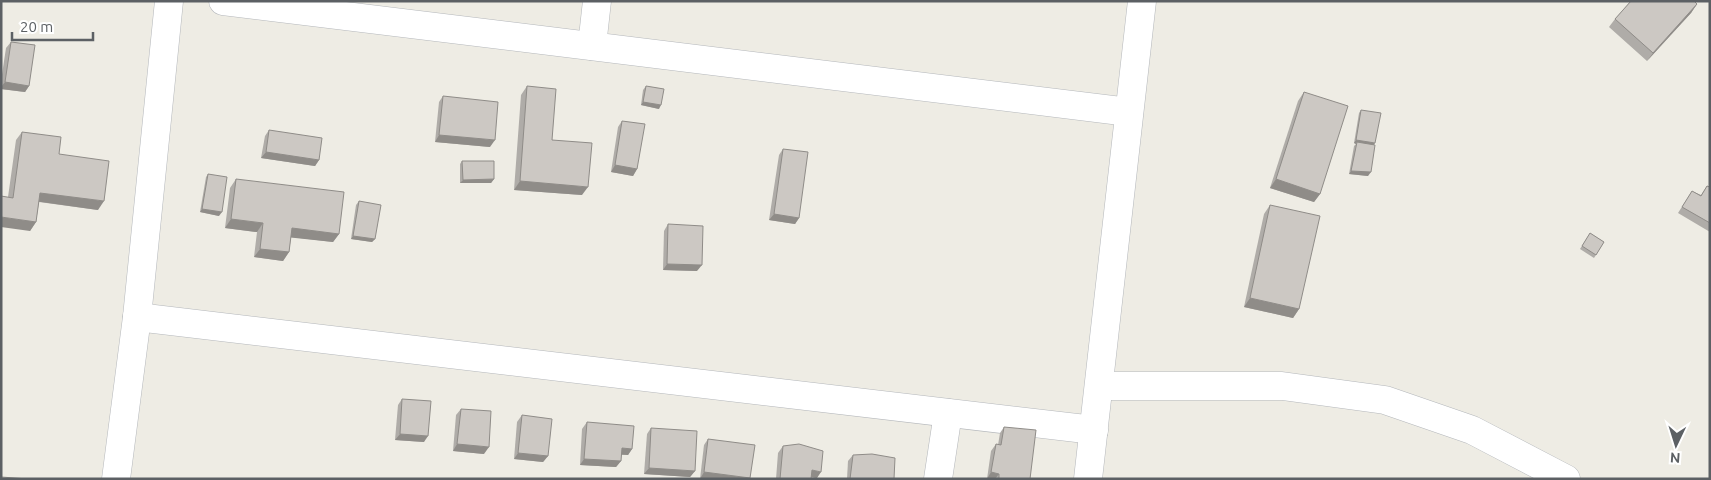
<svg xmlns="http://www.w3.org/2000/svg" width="1711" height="480" viewBox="0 0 1711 480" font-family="Ubuntu,sans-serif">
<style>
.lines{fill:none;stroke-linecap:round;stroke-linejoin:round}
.street-casing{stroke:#b4b7bb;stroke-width:29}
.street{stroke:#fff;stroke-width:28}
.wall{fill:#afaca8}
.shaded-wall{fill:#8f8c88}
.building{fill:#ccc8c3;stroke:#8f8c88}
</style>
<rect width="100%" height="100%" fill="#eeece4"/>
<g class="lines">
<defs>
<g id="street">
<polyline points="223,1 1129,112"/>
<polyline points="592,46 597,1"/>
<polyline points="137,317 1094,430"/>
<polyline points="1100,386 1282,386 1385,400 1472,430 1566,479"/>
<polyline points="116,479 137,317 169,1"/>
<polyline points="938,479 948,413"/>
<polyline points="1088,479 1142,1"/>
</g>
</defs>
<use href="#street" class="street-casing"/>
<use href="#street" class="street"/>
</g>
<g class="wall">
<polygon points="1629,1 1694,1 1697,4 1691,13 1647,61 1609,27 1615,19 1630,2"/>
<polygon points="11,42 29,86 25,92 1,89 1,81 6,48"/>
<polygon points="527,86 552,140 582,195 514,190 521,95"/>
<polygon points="646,86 659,109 641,105 643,90"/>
<polygon points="1304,92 1320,194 1314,202 1270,188 1298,101"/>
<polygon points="443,96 490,147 435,142 439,102"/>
<polygon points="1361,110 1374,145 1368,176 1349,174 1354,146 1356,144 1354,143 1359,113"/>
<polygon points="622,121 637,169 633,176 611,172 618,127"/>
<polygon points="269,130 319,160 315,166 261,158 265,136"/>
<polygon points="22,132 59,154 98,210 39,202 36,222 30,231 8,197 16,140"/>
<polygon points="783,149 799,218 795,224 769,220 779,155"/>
<polygon points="462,161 494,179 491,183 460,183 460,164"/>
<polygon points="208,174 219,216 200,212 206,177"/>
<polygon points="236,179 339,234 333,242 291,237 289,252 283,261 254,257 257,232 225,228 230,188"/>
<polygon points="1707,186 1710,187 1710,232 1678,213 1692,191 1701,195"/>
<polygon points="359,201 375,239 372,242 351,239 356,205"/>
<polygon points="1270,205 1299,309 1293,318 1244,307 1264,214"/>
<polygon points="668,224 697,271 663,270 664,231"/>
<polygon points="1590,233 1604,242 1594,258 1580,249"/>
<polygon points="402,399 424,442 395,440 398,405"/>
<polygon points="461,409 484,454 453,451 456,415"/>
<polygon points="522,415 548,456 543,462 514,459 517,422"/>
<polygon points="587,422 632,449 628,455 621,455 621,461 616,467 580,465 582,429"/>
<polygon points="1004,427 1030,479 987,479 991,451 996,444 998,445 1000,433"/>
<polygon points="651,428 695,471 690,477 644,474 647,434"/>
<polygon points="708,439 750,478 750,479 700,479 704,445"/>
<polygon points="783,446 817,478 811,477 811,479 776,479 778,453"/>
<polygon points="853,455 894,479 847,479 848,461"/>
</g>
<g class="shaded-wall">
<polygon points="1697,4 1691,13 1647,61 1653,53"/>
<polygon points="5,82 29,86 25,92 1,89 1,87"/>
<polygon points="643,102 661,105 659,109 641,105"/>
<polygon points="439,135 495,140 490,147 435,142"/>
<polygon points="1356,140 1375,143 1373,146 1357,142 1356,144 1354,143"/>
<polygon points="266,152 319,160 315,166 261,158"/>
<polygon points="615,165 637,169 633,176 611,172"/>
<polygon points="1351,171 1371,172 1368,176 1349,174"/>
<polygon points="494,179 491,183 460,183 463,180"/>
<polygon points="1276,179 1320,194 1314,202 1270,188"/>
<polygon points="520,181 588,187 582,195 514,190"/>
<polygon points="40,193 104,201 98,210 34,201"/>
<polygon points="202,209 222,212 219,216 200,212"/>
<polygon points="774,214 799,218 795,224 769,220"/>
<polygon points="1,217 36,222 30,231 1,227"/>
<polygon points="231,219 263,223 257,232 225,228"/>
<polygon points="292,228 339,234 333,242 286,237"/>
<polygon points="353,236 375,239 372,242 351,239"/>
<polygon points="260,249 289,252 283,261 254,257"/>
<polygon points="667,264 702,265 697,271 663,270"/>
<polygon points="1250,298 1299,309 1293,318 1244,307"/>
<polygon points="400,434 428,436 424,442 395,440"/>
<polygon points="457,444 489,447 484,454 453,451"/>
<polygon points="622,448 632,449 628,455 617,454"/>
<polygon points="518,453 548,456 543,462 514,459"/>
<polygon points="584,459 621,461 616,467 580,465"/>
<polygon points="649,468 695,471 690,477 644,474"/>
<polygon points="812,470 821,472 817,478 807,477"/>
<polygon points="704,472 750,478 700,479"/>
<polygon points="991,472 999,474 995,479 987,479"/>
</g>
<g class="building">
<polygon points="1631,1 1694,1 1697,4 1653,53 1615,19"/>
<polygon points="11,42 35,45 29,86 5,82"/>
<polygon points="527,86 556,89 552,140 592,143 588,187 520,181"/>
<polygon points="646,86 664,89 661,105 643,102"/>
<polygon points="1304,92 1348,106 1320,194 1276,179"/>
<polygon points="443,96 498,102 495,140 439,135"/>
<polygon points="1361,110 1381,113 1375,143 1356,140"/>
<polygon points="622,121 645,124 637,169 615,165"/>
<polygon points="269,130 322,138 319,160 266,152"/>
<polygon points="22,132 61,137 59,154 109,161 104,201 40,193 36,222 1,217 1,196 13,198"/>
<polygon points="1357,142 1375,145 1371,172 1351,171"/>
<polygon points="783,149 808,152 799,218 774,214"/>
<polygon points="462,161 494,161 494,179 463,180"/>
<polygon points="208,174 227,177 222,212 202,209"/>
<polygon points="236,179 344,192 339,234 292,228 289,252 260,249 263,223 231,219"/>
<polygon points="1707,186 1710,187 1710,223 1682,207 1692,191 1701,196"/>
<polygon points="359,201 381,205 375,239 353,236"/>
<polygon points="1270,205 1320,216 1299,309 1250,298"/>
<polygon points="668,224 703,226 702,265 667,264"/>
<polygon points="1590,233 1604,242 1596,255 1582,246"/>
<polygon points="402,399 431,401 428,436 400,434"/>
<polygon points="461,409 491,411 489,447 457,444"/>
<polygon points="522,415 552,419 548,456 518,453"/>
<polygon points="587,422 634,426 632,449 622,448 621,461 584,459"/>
<polygon points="1004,427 1036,430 1030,479 999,479 999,474 991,472 996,444 1001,445"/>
<polygon points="651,428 697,431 695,471 649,468"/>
<polygon points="708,439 755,445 750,478 704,472"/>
<polygon points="799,444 823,451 821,472 812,470 811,479 780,479 783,446"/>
<polygon points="872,454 895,458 894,479 850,479 853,455"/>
<polygon points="1,477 28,479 1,479"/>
</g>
<rect width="1711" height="480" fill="none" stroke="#5c6064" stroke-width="5"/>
<g transform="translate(1676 445) rotate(184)" stroke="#ffffff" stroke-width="4" paint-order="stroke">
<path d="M0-4L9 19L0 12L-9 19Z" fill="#5c6064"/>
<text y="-8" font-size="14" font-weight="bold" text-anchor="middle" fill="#5c6064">N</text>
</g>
<path d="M12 32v8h81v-8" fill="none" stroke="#5c6064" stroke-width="2.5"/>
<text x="20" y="32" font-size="15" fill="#5c6064" stroke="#ffffff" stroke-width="4" paint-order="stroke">20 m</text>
</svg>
